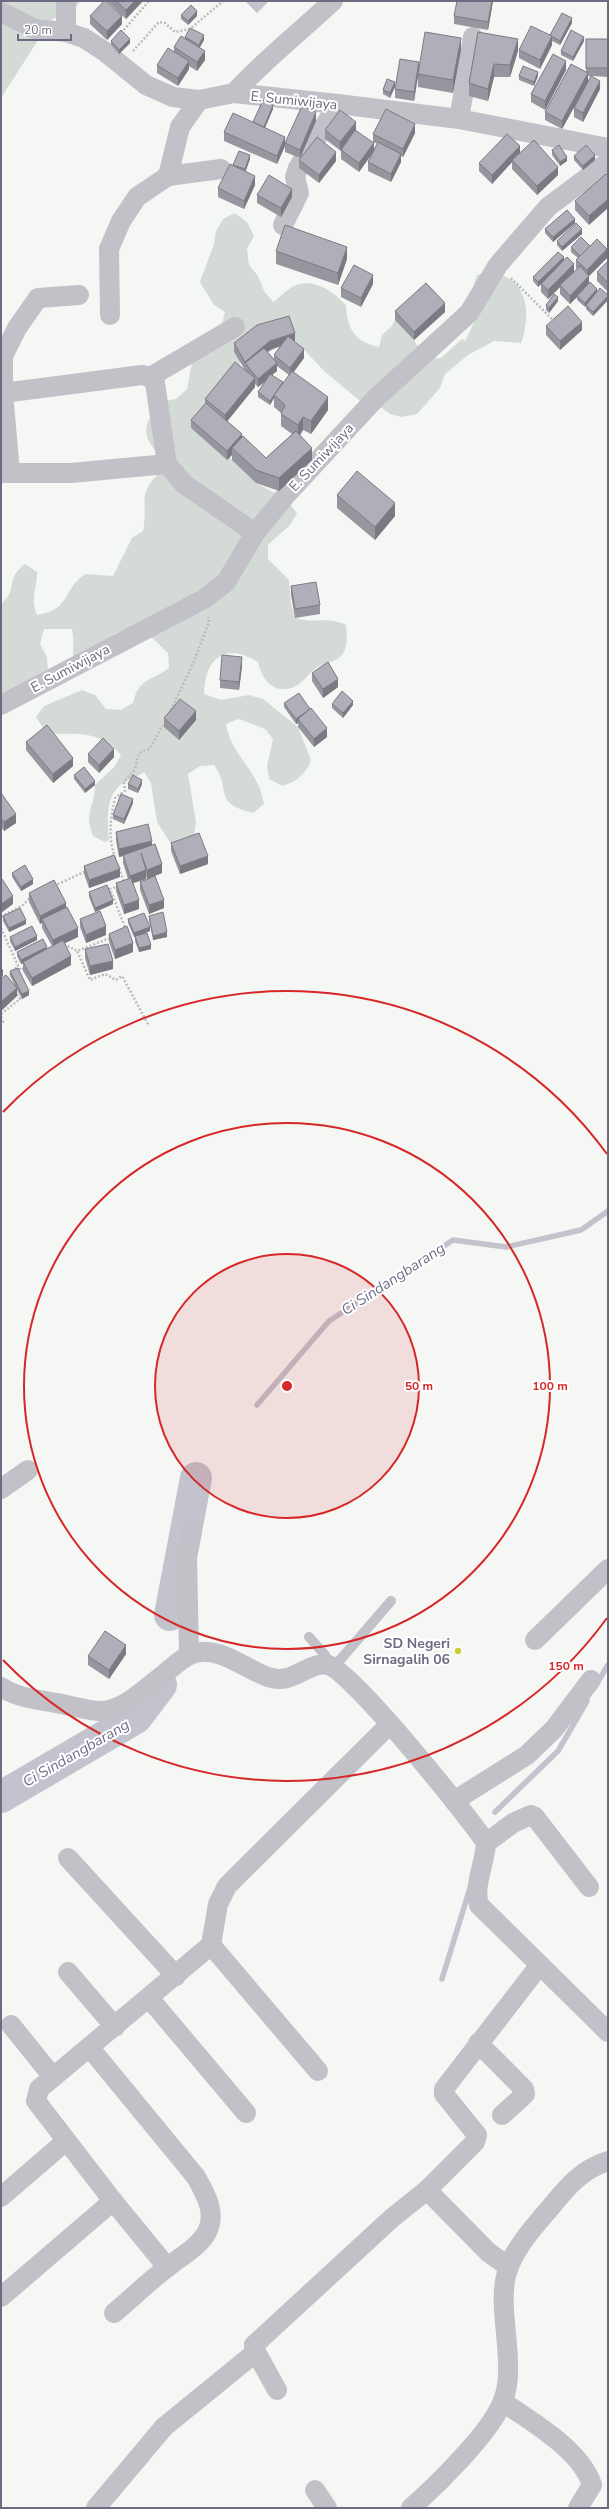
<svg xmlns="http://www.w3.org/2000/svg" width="609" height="2509" viewBox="0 0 609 2509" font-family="'Nunito Sans',sans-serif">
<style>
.green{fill:#d4dbd7}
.water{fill:#c3c3ce}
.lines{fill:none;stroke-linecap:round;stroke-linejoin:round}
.stream{stroke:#c3c3ce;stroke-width:5.5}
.river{stroke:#c3c3ce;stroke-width:32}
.path{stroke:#bcbbc0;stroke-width:2.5;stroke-dasharray:2 2;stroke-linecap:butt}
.lane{stroke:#c2c1c8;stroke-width:10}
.street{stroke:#c2c1c8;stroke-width:20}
.wall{fill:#97969f;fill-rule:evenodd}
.shaded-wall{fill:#7b7a82}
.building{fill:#b0afb9;stroke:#7b7a82}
.ring{fill:none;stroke:#d62828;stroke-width:2}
.poi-dot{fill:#ceca3d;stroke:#fff;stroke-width:1.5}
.labels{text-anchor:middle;stroke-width:4;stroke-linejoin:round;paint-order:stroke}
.street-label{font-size:14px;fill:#6e6a82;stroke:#fff}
.poi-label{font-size:14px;font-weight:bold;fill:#6e6a82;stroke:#fff;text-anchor:end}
.water-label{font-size:15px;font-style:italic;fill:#70708b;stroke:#fff}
.centre{fill:#d62828;stroke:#fff;stroke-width:2}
.ring-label{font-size:12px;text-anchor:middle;font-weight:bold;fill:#d62828;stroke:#fff;stroke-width:4;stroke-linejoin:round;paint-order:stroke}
</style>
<rect width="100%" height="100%" fill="#f5f7f5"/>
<g class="green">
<polygon points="1,1 81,1 73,10 51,20 1,98"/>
<path d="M235,213L247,222L254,236L247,249L249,265L258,276L264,291L273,302C280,297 288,288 296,285C315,278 334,292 346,305C347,329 355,342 379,347L382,335L392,326L395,320L410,334L426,359L441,358L462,339L465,341C469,333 474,324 476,315C479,298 469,296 477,275C524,266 534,307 521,343L494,341L468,355L445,374L440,388L417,414L402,417L390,414L379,406H366L324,371L295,340L282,343L270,352L242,358L226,407L227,456L239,464L256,483L277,494L279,491L297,513L290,525L268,545V559L289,580L291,604L295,618C315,624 326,616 346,625C347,634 348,642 344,652C338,663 324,662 315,669C308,674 303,683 294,687C274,695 262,680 258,662C225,642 205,658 204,694L221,700L249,695L263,699L298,727L311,760C305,775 298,781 282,786L269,779L267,766L273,739L265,729L239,719L226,724C232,758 258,768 264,804L253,813C212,803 232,790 214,765L200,766L188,774L196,822L194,837L184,848L171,844L157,822L151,783L144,772C138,776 132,778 125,782C105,792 107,822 109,840L105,842L93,836C83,811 95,808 95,785L114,767L121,755C100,730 77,734 47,734L36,717L44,706L82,690L95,695L106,709L121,710L133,703C139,678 151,681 169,668L168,653C147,634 144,624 114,634L106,648L73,667C72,654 75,642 72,629H44L40,644L47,657L48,672L1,701V604C15,592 9,584 16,573C18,570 22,566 25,564L37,572C37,591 30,596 37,615C72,609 61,591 85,574L113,576L132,538L143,531C149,500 135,496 162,470V457C139,436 143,423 162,401L176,399L187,389L194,352L222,324L225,312L214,305L200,282L214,244L216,231L223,219Z"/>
</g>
<polygon class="water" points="245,1 269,1 257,13"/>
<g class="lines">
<g class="stream">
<polyline points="257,1405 329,1321 453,1240 506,1247 581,1230 608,1211"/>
<polyline points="597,1683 608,1665"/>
<polyline points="495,1812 558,1751 587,1701"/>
<polyline points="442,1979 470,1888"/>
</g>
<g class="river">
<polyline points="170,1615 196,1478"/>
<polyline points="1,1797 136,1718 161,1685"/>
</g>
<g class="path">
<polyline points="121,33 149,1"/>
<polyline points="133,51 159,22 165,23 175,32 190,29 223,1"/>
<polyline points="511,278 554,321"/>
<polyline points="171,710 194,661 209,622 208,617"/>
<path d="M115,858C108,836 110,820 115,798L125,791L124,782C127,778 132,774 134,770C140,759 133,753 149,749L165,722"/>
<polyline points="119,868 124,882"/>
<polyline points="54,886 86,871"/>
<polyline points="119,886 110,889 126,930"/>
<polyline points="1,917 23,905 31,897"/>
<polyline points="1,928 20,970 26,967"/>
<polyline points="110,938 77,951 90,980 105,974 116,980 122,976 149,1026"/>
<polyline points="64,946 66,945 77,951"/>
<polyline points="7,978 18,966"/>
<polyline points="1,1014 20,999 16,993"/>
<polyline points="1,1017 3,1022 1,1024"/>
</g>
<g class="lane">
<polyline points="309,1637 325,1655 328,1665"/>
<polyline points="334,1667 391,1601"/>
</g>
<g class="street">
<polyline points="1,12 35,29 66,32 84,38 104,51 146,85 173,97 199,100 234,93 338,104 459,119 608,148"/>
<polyline points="66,32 66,1"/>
<path d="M234,93C264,60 300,32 333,1"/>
<polyline points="459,119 473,37"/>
<polyline points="168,176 221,169"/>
<polyline points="283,225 299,193 295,177 298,168 338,104"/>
<polyline points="110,315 109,249 121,221 137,197 168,176 180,127 199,100"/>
<polyline points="150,377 235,327"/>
<polyline points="3,393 3,356 17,328 38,298 79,295"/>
<polyline points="10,472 3,393 142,375 150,377 155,383 167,464"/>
<polyline points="1,473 71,473 167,464 184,484 255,533"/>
<polyline points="1,705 204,599 226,582 255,533 287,494 376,398 469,313 498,265 548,207 608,162"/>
<polyline points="1,1489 28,1470"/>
<polyline points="535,1640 608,1569"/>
<polyline points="189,1655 187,1556 192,1531"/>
<path d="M1,1687C17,1698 37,1699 56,1703C70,1705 87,1711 101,1711C125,1710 145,1688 163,1675C172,1668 181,1658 192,1654C217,1644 245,1669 268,1677C294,1686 307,1661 328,1665C349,1668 470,1818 486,1843C485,1864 473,1885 479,1905L608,2032"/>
<polyline points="454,1801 527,1755 554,1729 591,1680"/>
<polyline points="486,1843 513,1823 531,1815 535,1817 589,1887"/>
<polyline points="68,1858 176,1976"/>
<polyline points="211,1945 318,2071"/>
<polyline points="68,1972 115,2027"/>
<polyline points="149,1998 246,2113"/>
<polyline points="11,2025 53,2077"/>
<polyline points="478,2043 524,2089 525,2094 522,2097 502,2115"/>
<path d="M90,2048L196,2177C205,2193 217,2213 207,2232C199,2247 180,2257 168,2267C149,2281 132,2298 114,2313"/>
<polyline points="427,2190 488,2252 509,2267"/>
<polyline points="1,2197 66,2141"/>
<polyline points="167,2267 113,2201 36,2101 39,2089 211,1945 218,1904 227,1886 390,1724"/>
<polyline points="1,2297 113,2201"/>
<polyline points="277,2390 256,2352 254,2345 392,2218 427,2190 475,2142 477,2135 444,2094 444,2089 539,1966"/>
<path d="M503,2402C532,2422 581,2450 592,2485L578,2508"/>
<polyline points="315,2490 327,2508"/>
<polyline points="96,2508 164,2427 256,2352"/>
<path d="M411,2508C437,2485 489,2434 502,2403C518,2368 497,2313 506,2276C512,2250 534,2227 550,2208C567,2187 582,2169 608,2161"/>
</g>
</g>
<g class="wall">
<polygon points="108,1 143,1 126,19 108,2"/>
<polygon points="493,1 488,30 454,24 454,16"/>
<polygon points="181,15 197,16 188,25 181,19"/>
<polygon points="90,16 122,24 107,40 90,24"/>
<polygon points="572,23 560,45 552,41 552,45 540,69 519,58 519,50 550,35"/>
<polygon points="478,32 518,51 510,77 494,77 488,101 469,96 469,83"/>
<polygon points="185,37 204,40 199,48 205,60 197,71 189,66 189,69 178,86 157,73 157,65 174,51 174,47 185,39"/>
<polygon points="586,39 608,39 608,77 592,76 600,89 583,122 574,117 574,108 591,76 588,76 588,82 562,129 545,120 545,112 586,72"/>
<polygon points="111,41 130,43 119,54 111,45"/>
<polygon points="584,41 573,61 561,55 561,51"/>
<polygon points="461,50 453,93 418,87 418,74"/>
<polygon points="419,62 414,101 395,98 395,89"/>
<polygon points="566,70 545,110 531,102 531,94"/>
<polygon points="519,76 538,76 534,86 519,80"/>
<polygon points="395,82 390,98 383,94 383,90"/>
<polygon points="273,109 265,128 285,143 316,121 300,158 285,152 285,146 277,164 224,141 224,132 253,122"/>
<polygon points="325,130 356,130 374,151 359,172 341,159 341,151 325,139"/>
<polygon points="415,133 403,157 401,156 401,162 391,182 368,171 368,162 378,144 373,142 373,134"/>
<polygon points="552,150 567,161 560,166 552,155"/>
<polygon points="520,153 558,175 537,195 512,169 512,162 492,184 479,171 479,163"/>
<polygon points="574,156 595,160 583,170 574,160"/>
<polygon points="250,159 245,171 255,185 244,209 218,197 218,188 233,166 233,165"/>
<polygon points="299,160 336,161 319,183 299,168"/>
<polygon points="606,174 589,225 575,210 575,201"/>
<polygon points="257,195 292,197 281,217 257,203"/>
<polygon points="575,223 553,242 545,233 545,229"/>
<polygon points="582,234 562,251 557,245 557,241"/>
<polygon points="590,246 607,258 589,276 589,282 597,292 608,295 608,300 593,316 586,309 586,306 585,307 577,300 577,297 570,304 560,294 560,287 548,299 541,292 541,284 538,287 533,281 533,277 564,261 574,272 577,269 576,268 576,260 578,258 571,252 571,247"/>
<polygon points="276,251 347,259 338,285 276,264"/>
<polygon points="608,261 608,292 597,281 597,272"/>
<polygon points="373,284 361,307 341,297 341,288"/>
<polygon points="558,301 549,313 546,310 546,305"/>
<polygon points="395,311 445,312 414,340 395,320"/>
<polygon points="546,326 582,330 560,350 546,335"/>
<path d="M294,341L304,358L294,372L328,410L311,434L303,430L300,435L312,460L279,491L256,483L232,460V455L227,460L191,428V420L205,404V399L245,370L234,352V343L295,341ZM280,346L274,355V359L267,352L270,350ZM277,366L289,375L283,384L272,375L277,371ZM266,381L258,392V397L270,405L274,398V407L281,413V426L292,434L266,458L242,437L227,421L255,387V384L258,387Z"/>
<polygon points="337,495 395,516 375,540 337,508"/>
<polygon points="291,586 320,605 320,614 295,618 291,595"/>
<polygon points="242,666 239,690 220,688 220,680"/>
<polygon points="312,673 338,687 323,698 312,681"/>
<polygon points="284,703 310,709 327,737 314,747 298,727 298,723 296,724 284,707"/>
<polygon points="332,704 353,705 343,718 332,708"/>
<polygon points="164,718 196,720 179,740 164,727"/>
<polygon points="26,742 73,766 53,783 26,750"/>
<polygon points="88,754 114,757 99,773 88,762"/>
<polygon points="74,775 95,785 85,793 74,779"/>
<polygon points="128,784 142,784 138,793 128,789"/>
<polygon points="1,793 16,823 4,831 1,827"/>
<polygon points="133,803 124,824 113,819 113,815"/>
<polygon points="116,832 152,845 162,873 147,879 146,875 146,879 133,883 139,909 124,914 116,891 116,883 128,879 123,863 123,856 119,857 116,841"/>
<polygon points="171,843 208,864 180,874 171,851"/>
<polygon points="84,866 120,877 89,888 84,874"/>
<polygon points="12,873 33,884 21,891 12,877"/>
<polygon points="140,882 164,908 149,914 140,890"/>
<polygon points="89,892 113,904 95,912 89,897"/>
<polygon points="29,893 66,908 78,937 64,943 71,965 32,986 23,971 23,963 21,964 17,956 17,952 47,949 52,946 42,928 42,923 40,924 29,902"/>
<polygon points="3,916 26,924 9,932 3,921"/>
<polygon points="149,916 167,937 153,940 149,920"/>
<polygon points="80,919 106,935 86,943 80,927"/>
<polygon points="128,919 150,931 138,936 151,949 139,952 135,941 135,937 134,937 128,923"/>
<polygon points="109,934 133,952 115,959 109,942"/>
<polygon points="10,937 37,940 15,951 10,941"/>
<polygon points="85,949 113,969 90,975 85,958"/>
<polygon points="10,971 29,995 22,999 17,990 17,996 1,1011 1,979 15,985 10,976"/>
<polygon points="126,1654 109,1679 88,1665 88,1656"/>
</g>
<g class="shaded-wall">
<polygon points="135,1 143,1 126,19 126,10"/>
<polygon points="492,1 493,1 488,30 488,22"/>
<polygon points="197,11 197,16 188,25 188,21"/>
<polygon points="122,16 122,24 107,40 107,31"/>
<polygon points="572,18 572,23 560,45 560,41"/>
<polygon points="204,35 204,40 199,49 199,45"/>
<polygon points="552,36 552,45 540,69 540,60"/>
<polygon points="584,37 584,41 573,61 573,57"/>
<polygon points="461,38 461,50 453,93 453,80"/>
<polygon points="130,39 130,43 119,54 119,50"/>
<polygon points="518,39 518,51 510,77 510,65"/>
<polygon points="205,51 205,60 197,71 197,62"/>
<polygon points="189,61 189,69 178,86 178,78"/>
<polygon points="566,61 566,70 545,110 545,101"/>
<polygon points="419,62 419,71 414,101 414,92"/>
<polygon points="494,64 494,77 488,101 488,89"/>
<polygon points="538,72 538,76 534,86 534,82"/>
<polygon points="588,73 588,82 562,129 562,121"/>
<polygon points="600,81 600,89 583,122 583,113"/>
<polygon points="395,82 395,87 390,98 390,93"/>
<polygon points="273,105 273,109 263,132 263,128"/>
<polygon points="316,112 316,121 300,158 300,150"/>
<polygon points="356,122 356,131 340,151 340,142"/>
<polygon points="415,124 415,133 403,157 403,149"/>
<polygon points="285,137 285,146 277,164 277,156"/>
<polygon points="374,143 374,151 359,172 359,163"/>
<polygon points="520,146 520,155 512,160 512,162 492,184 492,175"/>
<polygon points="336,152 336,161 319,183 319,175"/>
<polygon points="401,154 401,162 391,182 391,174"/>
<polygon points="250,155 250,159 245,173 245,169"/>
<polygon points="595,155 595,160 583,170 583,166"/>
<polygon points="567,157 567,161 560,166 560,162"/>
<polygon points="558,167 558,175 537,195 537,186"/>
<polygon points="255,176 255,185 244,209 244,201"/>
<polygon points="292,189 292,197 281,217 281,208"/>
<polygon points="608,199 608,208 589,225 589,216"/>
<polygon points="575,219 575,223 553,242 553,237"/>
<polygon points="582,229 582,234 562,251 562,247"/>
<polygon points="347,247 347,259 338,285 338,273"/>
<polygon points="607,249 607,258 587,278 587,270"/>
<polygon points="564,257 564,262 538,287 538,282"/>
<polygon points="574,264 574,273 560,285 560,287 548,299 548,290"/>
<polygon points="373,275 373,284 361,307 361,298"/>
<polygon points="589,276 589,285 570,304 570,296"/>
<polygon points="597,289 597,293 586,305 585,307 585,303"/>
<polygon points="608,296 608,300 593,316 593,312"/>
<polygon points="558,297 558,301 549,313 549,308"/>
<polygon points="445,303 445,312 414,340 414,332"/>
<polygon points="582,322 582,330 560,350 560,341"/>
<polygon points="295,333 295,341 270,350 248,367 245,363 245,362 270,341"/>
<polygon points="304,349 304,358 290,376 290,368"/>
<polygon points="277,363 277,371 258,387 258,379"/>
<polygon points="255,378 255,387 225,424 225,415"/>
<polygon points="283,382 283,386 274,395 274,398 270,405 270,401"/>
<polygon points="328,397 328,410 311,434 311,421"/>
<polygon points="303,417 303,430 298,438 298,425"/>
<polygon points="242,434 242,442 232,448 232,455 227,460 227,451"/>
<polygon points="312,448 312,460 279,491 279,478"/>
<polygon points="395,503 395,516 375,540 375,527"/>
<polygon points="242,657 242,666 239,690 239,682"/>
<polygon points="338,679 338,687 323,698 323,689"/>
<polygon points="353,701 353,705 343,718 343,713"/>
<polygon points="310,709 298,719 298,723 296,724 296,719"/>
<polygon points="196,711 196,720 179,740 179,731"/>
<polygon points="327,728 327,737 314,747 314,739"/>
<polygon points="114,749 114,757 99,773 99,765"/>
<polygon points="73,758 73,766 53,783 53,774"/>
<polygon points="142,780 142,784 138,793 138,789"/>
<polygon points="95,781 95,785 85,793 85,789"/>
<polygon points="133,799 133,803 124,824 124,819"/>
<polygon points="16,814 16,823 4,831 4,822"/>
<polygon points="152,841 152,849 123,855 123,856 119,857 119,849"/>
<polygon points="208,856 208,864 180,874 180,866"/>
<polygon points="162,864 162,873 147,879 147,870"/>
<polygon points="120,869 120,877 89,888 89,880"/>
<polygon points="146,870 146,879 130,884 130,876"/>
<polygon points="33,879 33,884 21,891 21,887"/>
<polygon points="13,896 13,904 1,913 1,904"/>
<polygon points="113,900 113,904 95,912 95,908"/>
<polygon points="139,900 139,909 124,914 124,905"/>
<polygon points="164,900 164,908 149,914 149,905"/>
<polygon points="66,903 66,911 42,919 42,923 40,924 40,916"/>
<polygon points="26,920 26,924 9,932 9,928"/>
<polygon points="106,926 106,935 86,943 86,935"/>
<polygon points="150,927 150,931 134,937 134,933"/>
<polygon points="78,928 78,937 53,949 53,940"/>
<polygon points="167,932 167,937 153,940 153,936"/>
<polygon points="37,936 37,940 15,951 15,947"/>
<polygon points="133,943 133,952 115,959 115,950"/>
<polygon points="151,945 151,949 139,952 139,948"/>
<polygon points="47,947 47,951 21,964 21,960"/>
<polygon points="71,956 71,965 32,986 32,978"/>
<polygon points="113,961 113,969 90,975 90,966"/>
<polygon points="3,971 3,976 1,977 1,973"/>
<polygon points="17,988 17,996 1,1011 1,1002"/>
<polygon points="29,991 29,995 22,999 22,994"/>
<polygon points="126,1645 126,1654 109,1679 109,1670"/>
</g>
<g class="building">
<polygon points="104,1 106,1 122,16 107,31 90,16"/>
<polygon points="116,1 135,1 126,10"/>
<polygon points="457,1 492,1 488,22 454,16"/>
<polygon points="191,5 197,11 188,21 181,15"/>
<polygon points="562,13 572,18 560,41 550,35"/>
<polygon points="531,26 552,36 540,60 519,50"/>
<polygon points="190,28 204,35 199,45 185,37"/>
<polygon points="121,30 130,39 119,50 111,41"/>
<polygon points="571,30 584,37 573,57 561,51"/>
<polygon points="425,32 461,38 453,80 418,74"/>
<polygon points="478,32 518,39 510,65 494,64 488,89 469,83"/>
<polygon points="181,36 205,51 197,62 174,47"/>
<rect x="586" y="39" width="22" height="29"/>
<polygon points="168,48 189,61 178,78 157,65"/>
<polygon points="553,54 566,61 545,101 531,94"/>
<polygon points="400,59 419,62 414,92 395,89"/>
<polygon points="571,64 588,73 562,121 545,112"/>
<polygon points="523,66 538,72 534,82 519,76"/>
<polygon points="591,76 600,81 583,113 574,108"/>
<polygon points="387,79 395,82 390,93 383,90"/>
<polygon points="263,100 273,105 264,127 253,122"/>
<polygon points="302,106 316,112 300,150 285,143"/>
<polygon points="386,109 415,124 403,149 373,134"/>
<polygon points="340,110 356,122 340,142 325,130"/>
<polygon points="233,113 285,137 277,156 224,132"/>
<polygon points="355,130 374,143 359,163 341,150"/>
<polygon points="507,134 520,146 492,175 479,163"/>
<polygon points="317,137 336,152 319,175 299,160"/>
<polygon points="534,140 558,167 537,186 512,160"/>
<polygon points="378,142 401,154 391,174 368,162"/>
<polygon points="559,145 567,157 560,162 552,150"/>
<polygon points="586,145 595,155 583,166 574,156"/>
<polygon points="239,151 250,155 245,169 233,165"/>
<polygon points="230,164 255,176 244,201 218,188"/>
<polygon points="606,174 608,176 608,199 589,216 575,201"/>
<polygon points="269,175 292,189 281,208 257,195"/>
<polygon points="567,210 575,219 553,237 545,229"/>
<polygon points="576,223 582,229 562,247 557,241"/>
<polygon points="285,225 347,247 338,273 276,251"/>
<polygon points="581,237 590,246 580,256 571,247"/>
<polygon points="597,239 607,249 587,270 576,260"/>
<polygon points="558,252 564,257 538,282 533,277"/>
<polygon points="567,257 574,264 548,290 541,284"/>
<polygon points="608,261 608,283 597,272"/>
<polygon points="354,265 373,275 361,298 341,288"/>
<polygon points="580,266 589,276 570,296 560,285"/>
<polygon points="590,282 597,289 585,303 577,296"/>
<polygon points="426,283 445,303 414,332 395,311"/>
<polygon points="600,288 608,295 608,296 593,312 586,305"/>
<polygon points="554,294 558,297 549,308 546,305"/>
<polygon points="568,306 582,322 560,341 546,326"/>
<polygon points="289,316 295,333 270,341 245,362 234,343 257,325"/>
<polygon points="288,336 304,349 290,368 274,355"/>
<polygon points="264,348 277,363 258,379 245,363"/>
<polygon points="235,362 255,378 225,415 205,399"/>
<polygon points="292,371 328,397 311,421 303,417 298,425 281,414 285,405 274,395"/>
<polygon points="270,374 283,382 270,401 258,392"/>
<polygon points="206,403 242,434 227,451 191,420"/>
<polygon points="296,431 312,448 279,478 256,470 232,448 243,436 266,458"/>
<polygon points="357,471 395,503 375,527 337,495"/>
<polygon points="316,582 320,605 295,609 291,586"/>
<polygon points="222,655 242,657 239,682 220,680"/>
<polygon points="328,662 338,679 323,689 312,673"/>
<polygon points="342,691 353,701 343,713 332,704"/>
<polygon points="299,693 310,709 296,719 284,703"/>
<polygon points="180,699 196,711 179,731 164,718"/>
<polygon points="311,708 327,728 314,739 298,719"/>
<polygon points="47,725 73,758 53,774 26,742"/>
<polygon points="103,738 114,749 99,765 88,754"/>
<polygon points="84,767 95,781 85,789 74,775"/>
<polygon points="133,775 142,780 138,789 128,784"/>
<polygon points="1,793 16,814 4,822 1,818"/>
<polygon points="121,794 133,799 124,819 113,815"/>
<polygon points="148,824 152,841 119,849 116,832"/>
<polygon points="199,833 208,856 180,866 171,843"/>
<polygon points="155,844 162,864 147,870 141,853 146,870 130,876 123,855"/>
<polygon points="114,855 120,869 89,880 84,866"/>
<polygon points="25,865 33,879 21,887 12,873"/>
<polygon points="155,876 164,900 149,905 140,882"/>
<polygon points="131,878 139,900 124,905 116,883"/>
<polygon points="1,879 2,879 13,896 1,904"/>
<polygon points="54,880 66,903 40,916 29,893"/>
<polygon points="107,885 113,900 95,908 89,892"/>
<polygon points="67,907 78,928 53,940 42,919"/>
<polygon points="20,908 26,920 9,928 3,916"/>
<polygon points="100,911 106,926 86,935 80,919"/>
<polygon points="163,912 167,932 153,936 149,916"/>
<polygon points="144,913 150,927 134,933 128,919"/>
<polygon points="32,926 37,936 15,947 10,937"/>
<polygon points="127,926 133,943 115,950 109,934"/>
<polygon points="147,933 151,945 139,948 135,936"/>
<polygon points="43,939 47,947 21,960 17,952"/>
<polygon points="63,940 71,956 32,978 23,962"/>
<polygon points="108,944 113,961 90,966 85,949"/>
<polygon points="1,968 3,971 1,973"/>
<polygon points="18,968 29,991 22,994 10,971"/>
<polygon points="6,975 17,988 1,1002 1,979"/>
<polygon points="105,1631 126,1645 109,1670 88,1656"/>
</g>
<circle cx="287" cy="1386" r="132" fill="#d62828" fill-opacity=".12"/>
<g class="ring">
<circle cx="287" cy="1386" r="132"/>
<circle cx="287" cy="1386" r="263"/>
<path d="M607 1618A395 395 0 0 1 3 1660M3 1112A395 395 0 0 1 607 1154"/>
</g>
<circle class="poi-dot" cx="458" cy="1651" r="4"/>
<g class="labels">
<g class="street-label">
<text transform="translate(294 100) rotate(6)" y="5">E. Sumiwijaya</text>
<text transform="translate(321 457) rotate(-47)" y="5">E. Sumiwijaya</text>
<text transform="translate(70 668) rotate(-28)" y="5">E. Sumiwijaya</text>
</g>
<g class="poi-label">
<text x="450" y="1648">SD Negeri<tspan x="450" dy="16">Sirnagalih 06</tspan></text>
</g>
<g class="water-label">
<text transform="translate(393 1279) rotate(-33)" y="5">Ci Sindangbarang</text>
<text transform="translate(76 1753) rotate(-30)" y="5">Ci Sindangbarang</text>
</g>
</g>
<circle cx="287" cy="1386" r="6" class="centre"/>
<g class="ring-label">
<text x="419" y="1390">50 m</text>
<text x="550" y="1390">100 m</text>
<text x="566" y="1670">150 m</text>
</g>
<rect width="609" height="2509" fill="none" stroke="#6e6a82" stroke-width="4"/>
<path d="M18 34v6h53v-6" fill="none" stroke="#6e6a82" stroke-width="2"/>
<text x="24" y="34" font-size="12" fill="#6e6a82" stroke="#ffffff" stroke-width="3" paint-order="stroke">20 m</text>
</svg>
